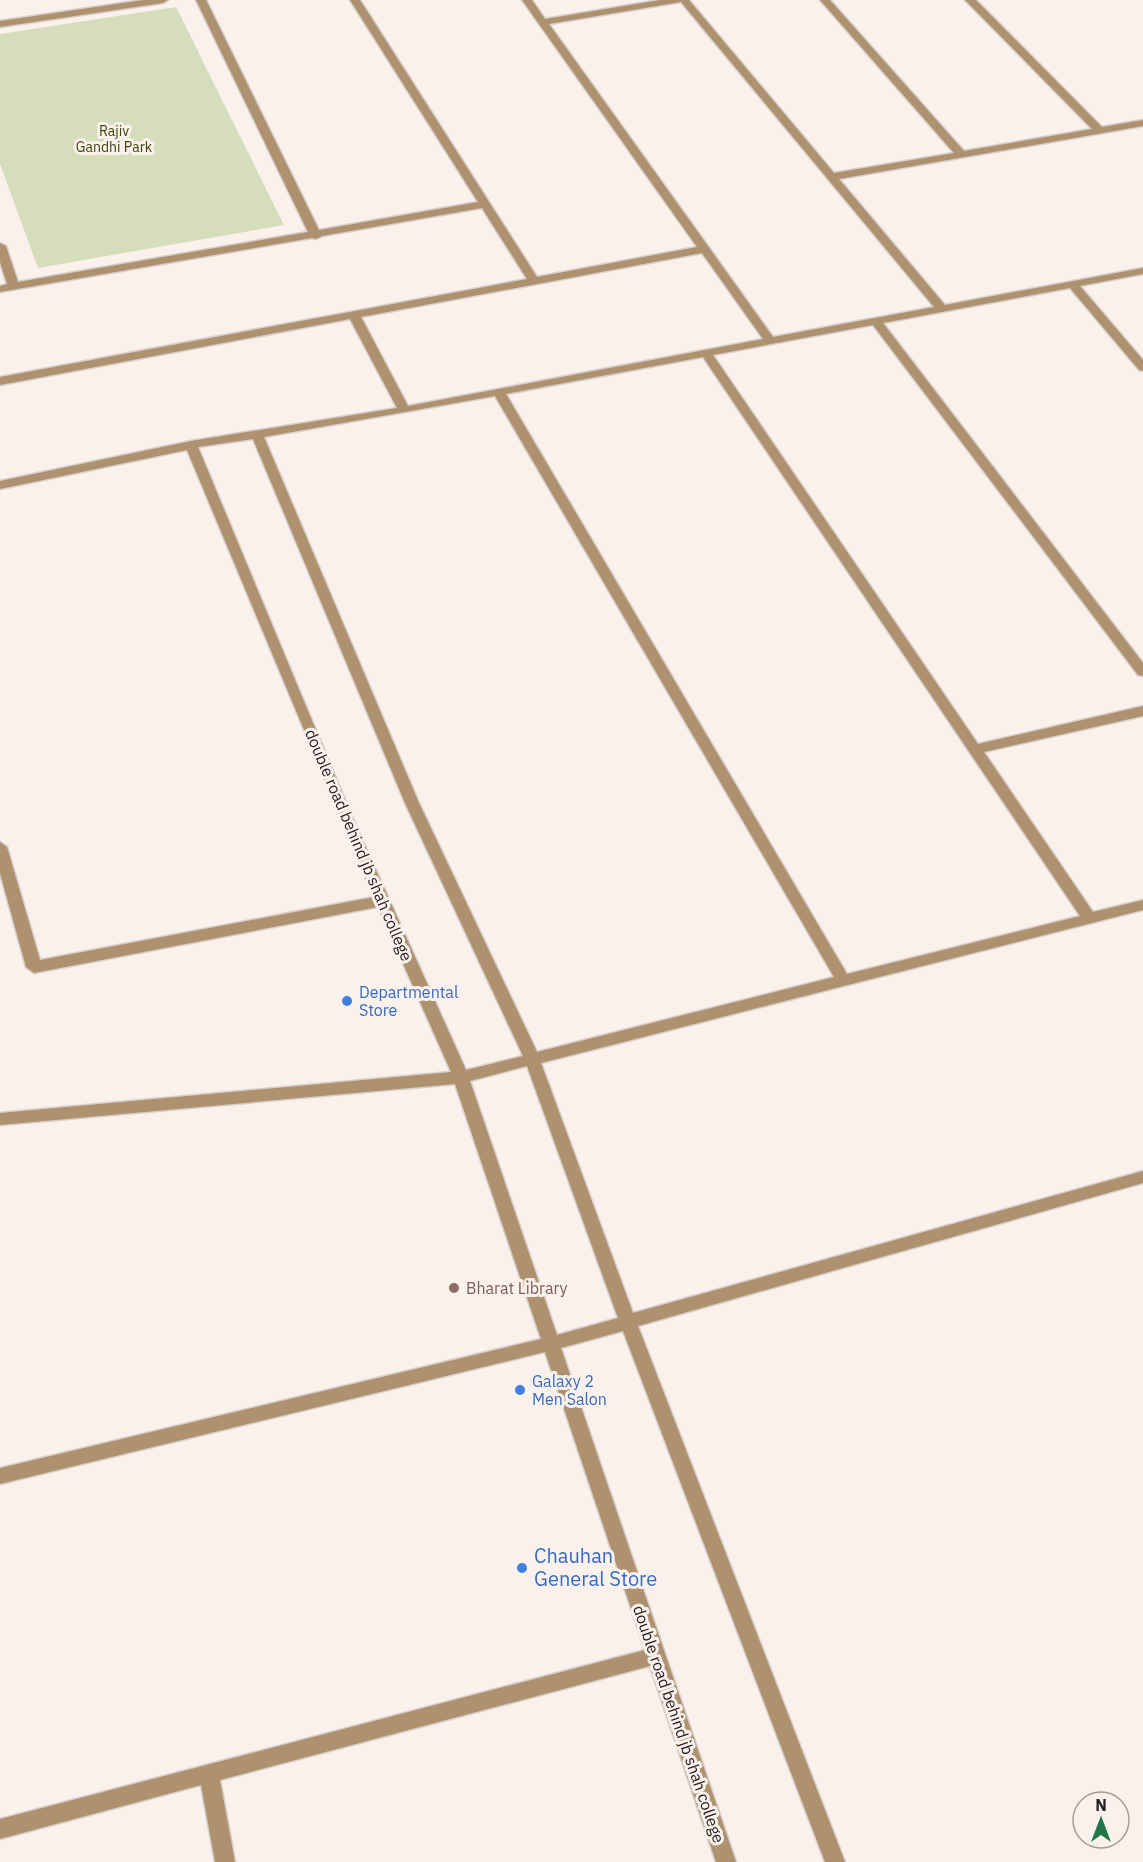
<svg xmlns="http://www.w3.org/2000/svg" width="1143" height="1862" viewBox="0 0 1143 1862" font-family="'IBM Plex Sans',sans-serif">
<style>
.green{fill:#d6ddbb}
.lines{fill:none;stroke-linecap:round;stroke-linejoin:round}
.minor-casing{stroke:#d8cfcb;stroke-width:3}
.minor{fill:#ae926f;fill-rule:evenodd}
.shop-dot{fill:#3f7fe0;stroke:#fbf1ec;stroke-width:2}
.education-dot{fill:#8d6e63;stroke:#fbf1ec;stroke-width:2}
.labels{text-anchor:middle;stroke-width:6;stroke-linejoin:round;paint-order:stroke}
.far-park-label{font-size:14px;fill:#3d4609;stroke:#fbf1ec}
.street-label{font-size:16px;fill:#221f1d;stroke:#fbf1ec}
.shop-label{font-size:16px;fill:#366cbe;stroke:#fbf1ec;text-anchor:start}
.education-label{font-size:16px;fill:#785e54;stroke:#fbf1ec;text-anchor:start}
.near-shop-label{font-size:20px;fill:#366cbe;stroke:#fbf1ec;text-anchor:start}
</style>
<rect width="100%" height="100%" fill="#fbf1ec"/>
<polygon class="green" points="176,7 284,225 38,268 0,164 0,34"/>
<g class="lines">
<defs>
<g id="minor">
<polygon points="143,0 168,0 163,3 0,27 0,21"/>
<path d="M196,0H206L319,230L478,202L350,0H360L537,277L697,247L522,0H532L545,19L660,0H689L834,173L954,153L820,0H830L964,151L1092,129L965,0H976L1102,127L1143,120V126L839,179L945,305L1143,268V274L1080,286L1143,360V371L1139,370L1070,288L883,323L1143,663V676L1138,675L873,325L713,355L978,744L1143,706V716L984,752L1093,912L1143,900V910L541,1063L633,1313L1143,1171V1183L638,1326L845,1862H825L623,1331L561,1348L736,1862H716L650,1666L220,1780L235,1862H215L201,1785L0,1839V1819L645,1650L545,1352L0,1484V1468L541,1339L455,1084L0,1125V1113L451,1072L378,907L34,973L26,967L0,873V842L7,847L40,960L374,897L187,450L0,489V481L191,441L397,408L350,319L0,385V377L527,279L482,208L322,236L316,239L312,238L0,292V286L7,284L0,262V243L6,246L18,282L308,232ZM681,2L934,307L773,337L549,24ZM702,253L763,339L408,406L361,317ZM703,357L1080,916L847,974L506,394ZM495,396L834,977L537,1052L419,803L264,437ZM253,439L405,803L523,1056L466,1070L353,819L198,447ZM527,1066L618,1318L557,1335L470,1081Z"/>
</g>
</defs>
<use href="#minor" class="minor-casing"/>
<use href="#minor" class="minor"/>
</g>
<g class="shop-dot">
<circle cx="347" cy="1001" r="6"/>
<circle cx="520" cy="1390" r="6"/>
<circle cx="522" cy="1568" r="6"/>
</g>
<circle class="education-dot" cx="454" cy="1288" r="6"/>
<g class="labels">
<g class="far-park-label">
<text x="114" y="136">Rajiv<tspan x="114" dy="16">Gandhi Park</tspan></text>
</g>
<g class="street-label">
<text transform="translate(359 845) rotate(67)" y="6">double road behind jb shah college</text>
<text transform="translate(679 1724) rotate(71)" y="6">double road behind jb shah college</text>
</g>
<g class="shop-label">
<text x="359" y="998">Departmental<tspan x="359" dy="18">Store</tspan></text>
<text x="532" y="1387">Galaxy 2<tspan x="532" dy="18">Men Salon</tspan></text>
</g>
<g class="education-label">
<text x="466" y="1294">Bharat Library</text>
</g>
<g class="near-shop-label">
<text x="534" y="1563">Chauhan<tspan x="534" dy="23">General Store</tspan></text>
</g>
</g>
<g transform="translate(1101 1820)"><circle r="28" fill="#fbf1ec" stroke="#a49d99" stroke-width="1.5"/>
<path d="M0-4.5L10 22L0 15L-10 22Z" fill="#227749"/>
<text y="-9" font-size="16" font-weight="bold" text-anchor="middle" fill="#221f1d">N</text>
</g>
</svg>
